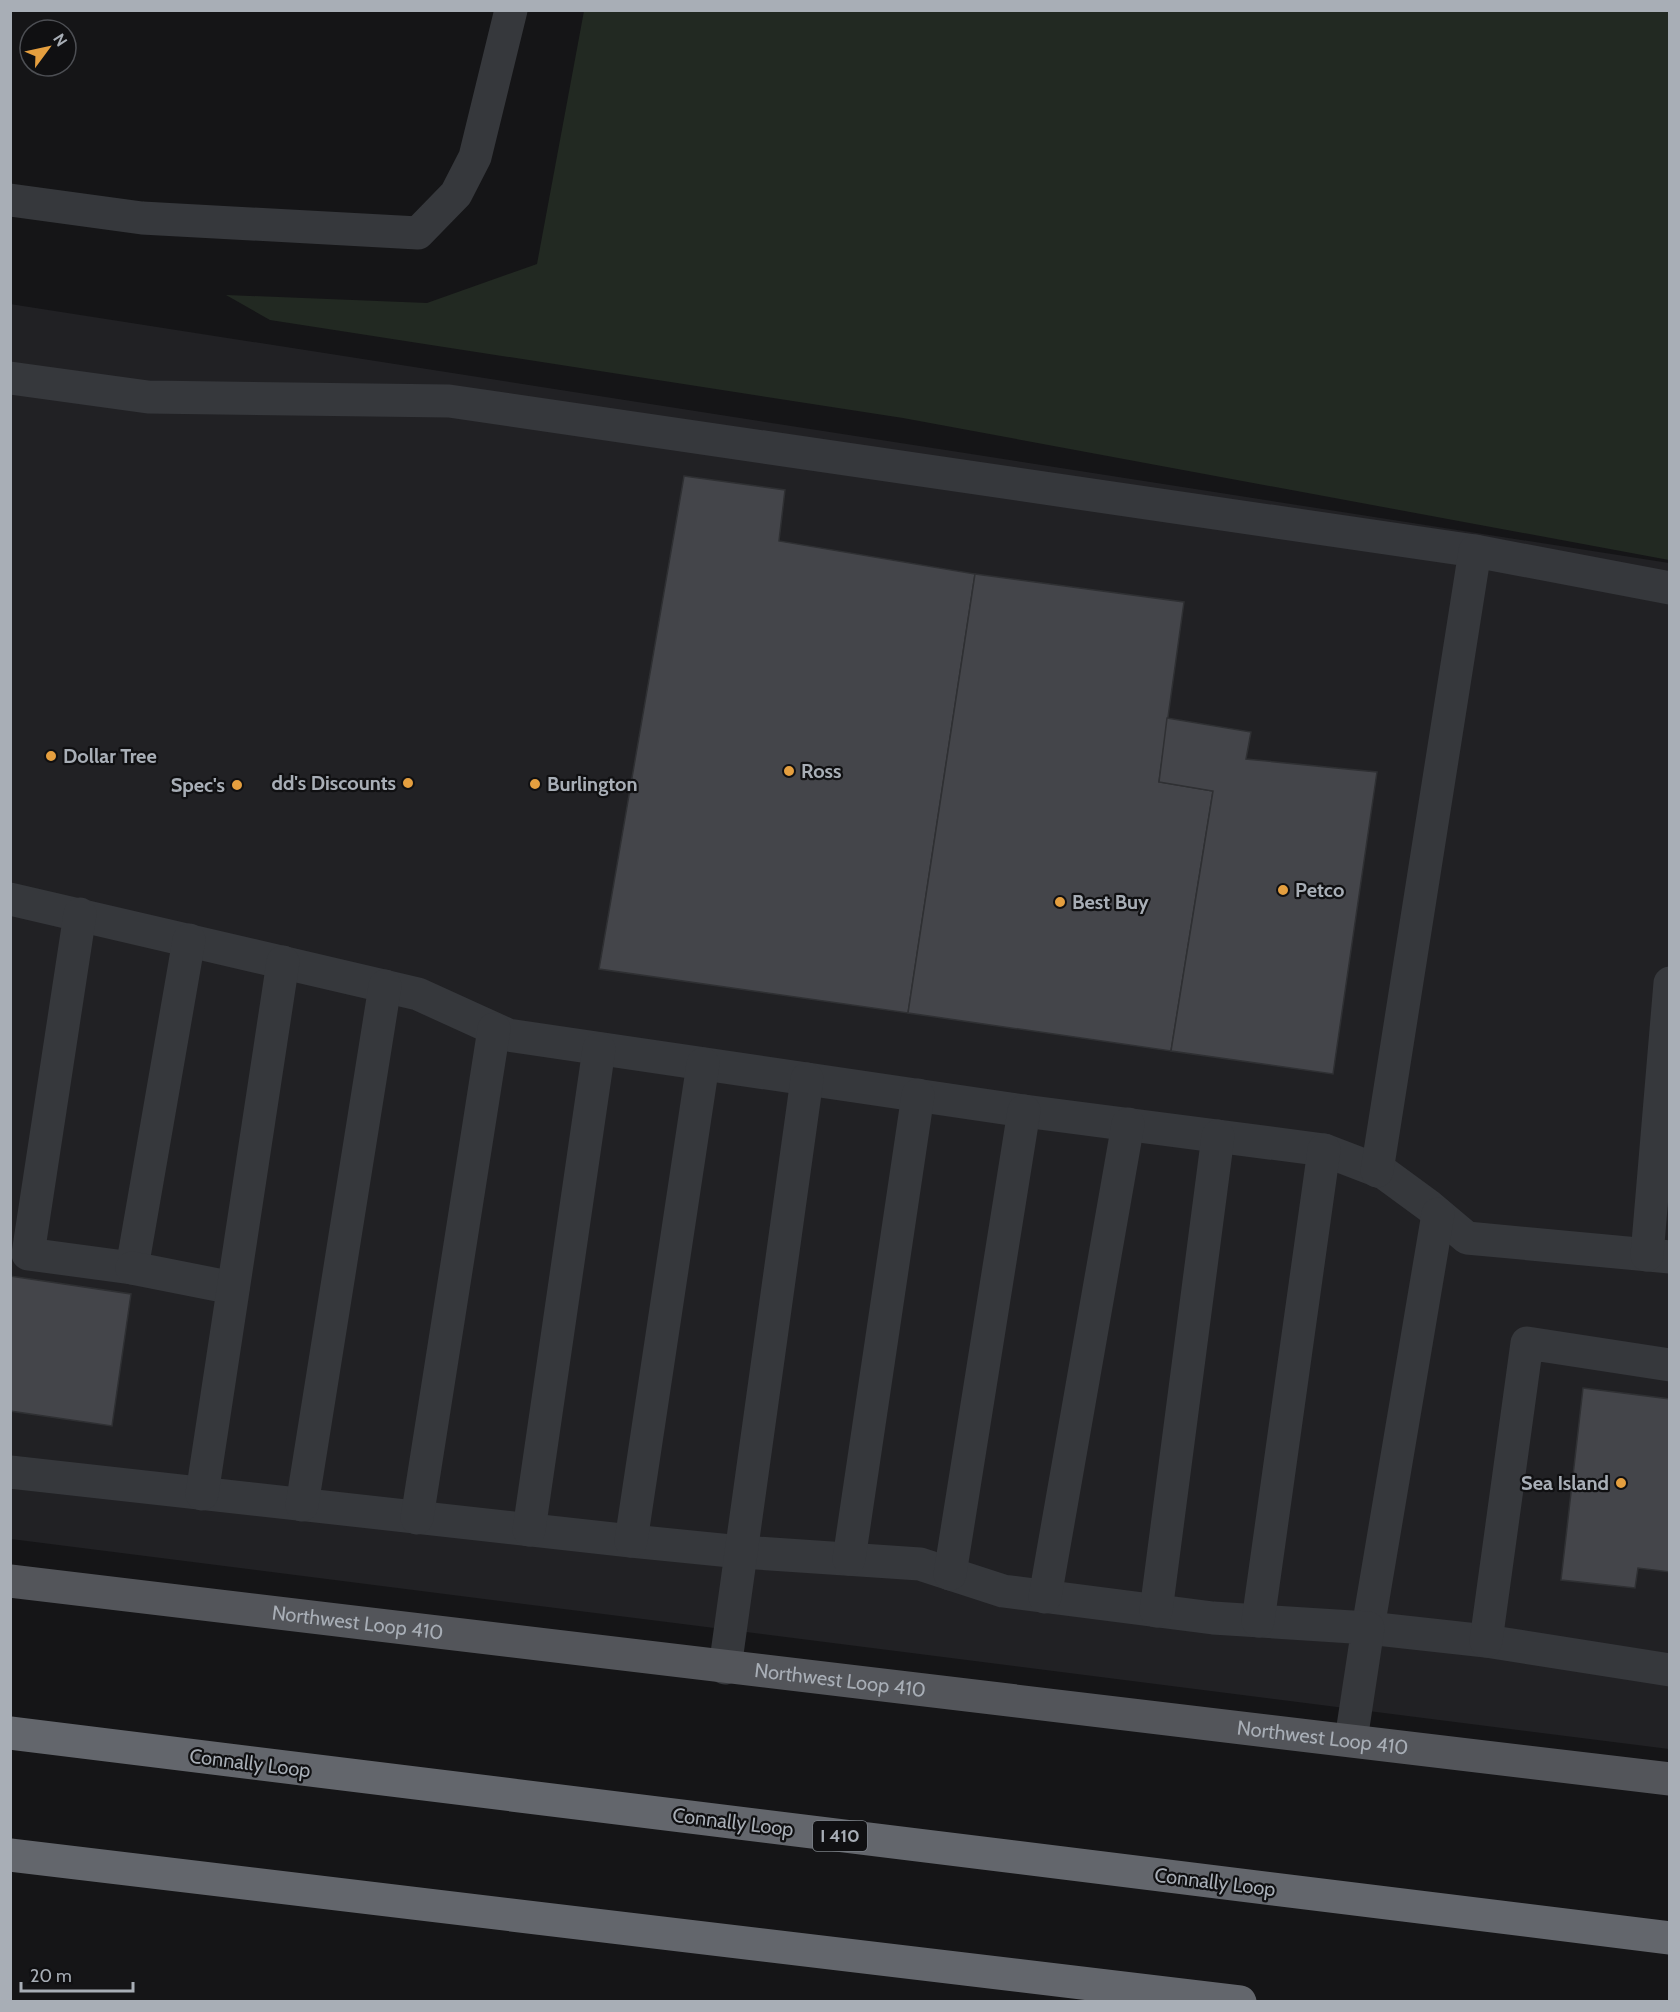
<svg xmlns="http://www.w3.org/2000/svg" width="1680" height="2012" viewBox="0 0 1680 2012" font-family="Cabin,sans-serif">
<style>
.built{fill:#212124}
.green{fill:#222922}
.building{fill:#44454a;stroke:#2f3033;stroke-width:1.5}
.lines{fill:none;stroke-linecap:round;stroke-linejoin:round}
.minor{stroke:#36383c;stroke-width:33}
.major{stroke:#53555a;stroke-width:33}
.highway{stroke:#63666c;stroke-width:33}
.poi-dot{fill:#e59f3f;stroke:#101012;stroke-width:2}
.labels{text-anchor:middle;stroke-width:4.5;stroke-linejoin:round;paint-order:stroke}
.shield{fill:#101012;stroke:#7a7f85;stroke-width:1.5}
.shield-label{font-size:18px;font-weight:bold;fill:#a8aeb6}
.poi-label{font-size:20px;font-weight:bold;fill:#a8aeb6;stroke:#101012;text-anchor:start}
.street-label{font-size:20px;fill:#a8aeb6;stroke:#101012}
</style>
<rect width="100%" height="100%" fill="#151517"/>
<polygon class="built" points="10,304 1669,563 1669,1749 11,1539"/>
<polygon class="green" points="584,11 1669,11 1669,560 903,418 270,320 226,295 427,303 537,264"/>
<g class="building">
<polygon points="684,476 785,490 779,541 975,574 908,1013 599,969"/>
<polygon points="975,574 1184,602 1159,782 1213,791 1171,1051 908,1013"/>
<polygon points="1167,718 1251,732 1246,759 1377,772 1333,1074 1171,1051 1213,791 1159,782"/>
<polygon points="10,1276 131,1294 112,1426 10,1411"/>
<polygon points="1583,1388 1670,1399 1670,1572 1638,1568 1635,1588 1561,1580"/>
</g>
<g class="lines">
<g class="minor">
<polyline points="10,200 142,218 418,233 456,194 475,157 511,10"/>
<polyline points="10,378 148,397 449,401 1475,551"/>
<polyline points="10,899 418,994 508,1035 1024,1111 1324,1150 1384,1173 1429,1206 1467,1238 1670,1257"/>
<polyline points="80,914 28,1254 132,1268 189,940"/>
<polyline points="1377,1171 1475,551 1670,588"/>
<polyline points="1438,1214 1368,1628 1486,1641 1670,1670"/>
<polyline points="1647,1255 1670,983"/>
<polyline points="132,1268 233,1288"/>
<polyline points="10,1472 631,1541 741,1552 920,1564 1003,1591 1213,1618 1368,1628 1351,1740"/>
<polyline points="202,1494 283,962"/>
<polyline points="302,1505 385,986"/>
<polyline points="417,1518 494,1029"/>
<polyline points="529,1530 599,1049"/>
<polyline points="631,1541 703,1064"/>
<polyline points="849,1559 918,1095"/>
<polyline points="950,1574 1024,1111"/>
<polyline points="1045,1597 1128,1124"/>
<polyline points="1156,1611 1218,1136"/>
<polyline points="1258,1621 1324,1150"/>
<polyline points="1486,1641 1527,1343 1670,1365"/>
<polyline points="725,1668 807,1079"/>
</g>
<path class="major" id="s1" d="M10,1581L1670,1779"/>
<g class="highway">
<polyline points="10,1733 1670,1938"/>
<polyline points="10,1855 1240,2002"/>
</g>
</g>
<g class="poi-dot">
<circle cx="51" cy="756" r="6"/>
<circle cx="789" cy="771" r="6"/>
<circle cx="408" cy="783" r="6"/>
<circle cx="535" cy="784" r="6"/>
<circle cx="237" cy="785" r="6"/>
<circle cx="1283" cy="890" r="6"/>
<circle cx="1060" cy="902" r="6"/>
<circle cx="1621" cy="1483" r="6"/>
</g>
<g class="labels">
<rect class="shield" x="813" y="1821" width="54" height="30" rx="4.5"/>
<g class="shield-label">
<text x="840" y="1842">I 410</text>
</g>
<g class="poi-label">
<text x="63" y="763">Dollar Tree</text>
<text x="801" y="778">Ross</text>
<text x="396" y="790" text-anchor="end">dd's Discounts</text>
<text x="547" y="791">Burlington</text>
<text x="225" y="792" text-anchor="end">Spec's</text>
<text x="1295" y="897">Petco</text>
<text x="1072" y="909">Best Buy</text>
<text x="1609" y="1490" text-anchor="end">Sea Island</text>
</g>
<g class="street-label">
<text dy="7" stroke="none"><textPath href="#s1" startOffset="350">Northwest Loop 410</textPath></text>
<text dy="7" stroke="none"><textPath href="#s1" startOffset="836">Northwest Loop 410</textPath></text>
<text dy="7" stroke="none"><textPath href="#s1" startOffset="1322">Northwest Loop 410</textPath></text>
<text transform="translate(250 1763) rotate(7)" y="7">Connally Loop</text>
<text transform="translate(733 1822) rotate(7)" y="7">Connally Loop</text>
<text transform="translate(1215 1882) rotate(7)" y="7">Connally Loop</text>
</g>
</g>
<rect width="1680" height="2012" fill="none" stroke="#a8aeb6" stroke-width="24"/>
<g transform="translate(48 48) rotate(57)"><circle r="28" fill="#101012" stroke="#4d4f54" stroke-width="1.5"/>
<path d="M0-4.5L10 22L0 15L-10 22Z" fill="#e59f3f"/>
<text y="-9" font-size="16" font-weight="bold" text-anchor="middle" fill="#a8aeb6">N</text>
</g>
<path d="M21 1982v9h112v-9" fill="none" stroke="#a8aeb6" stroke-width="3"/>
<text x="30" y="1982" font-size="18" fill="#a8aeb6" stroke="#101012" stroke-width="4.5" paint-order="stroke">20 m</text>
</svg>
